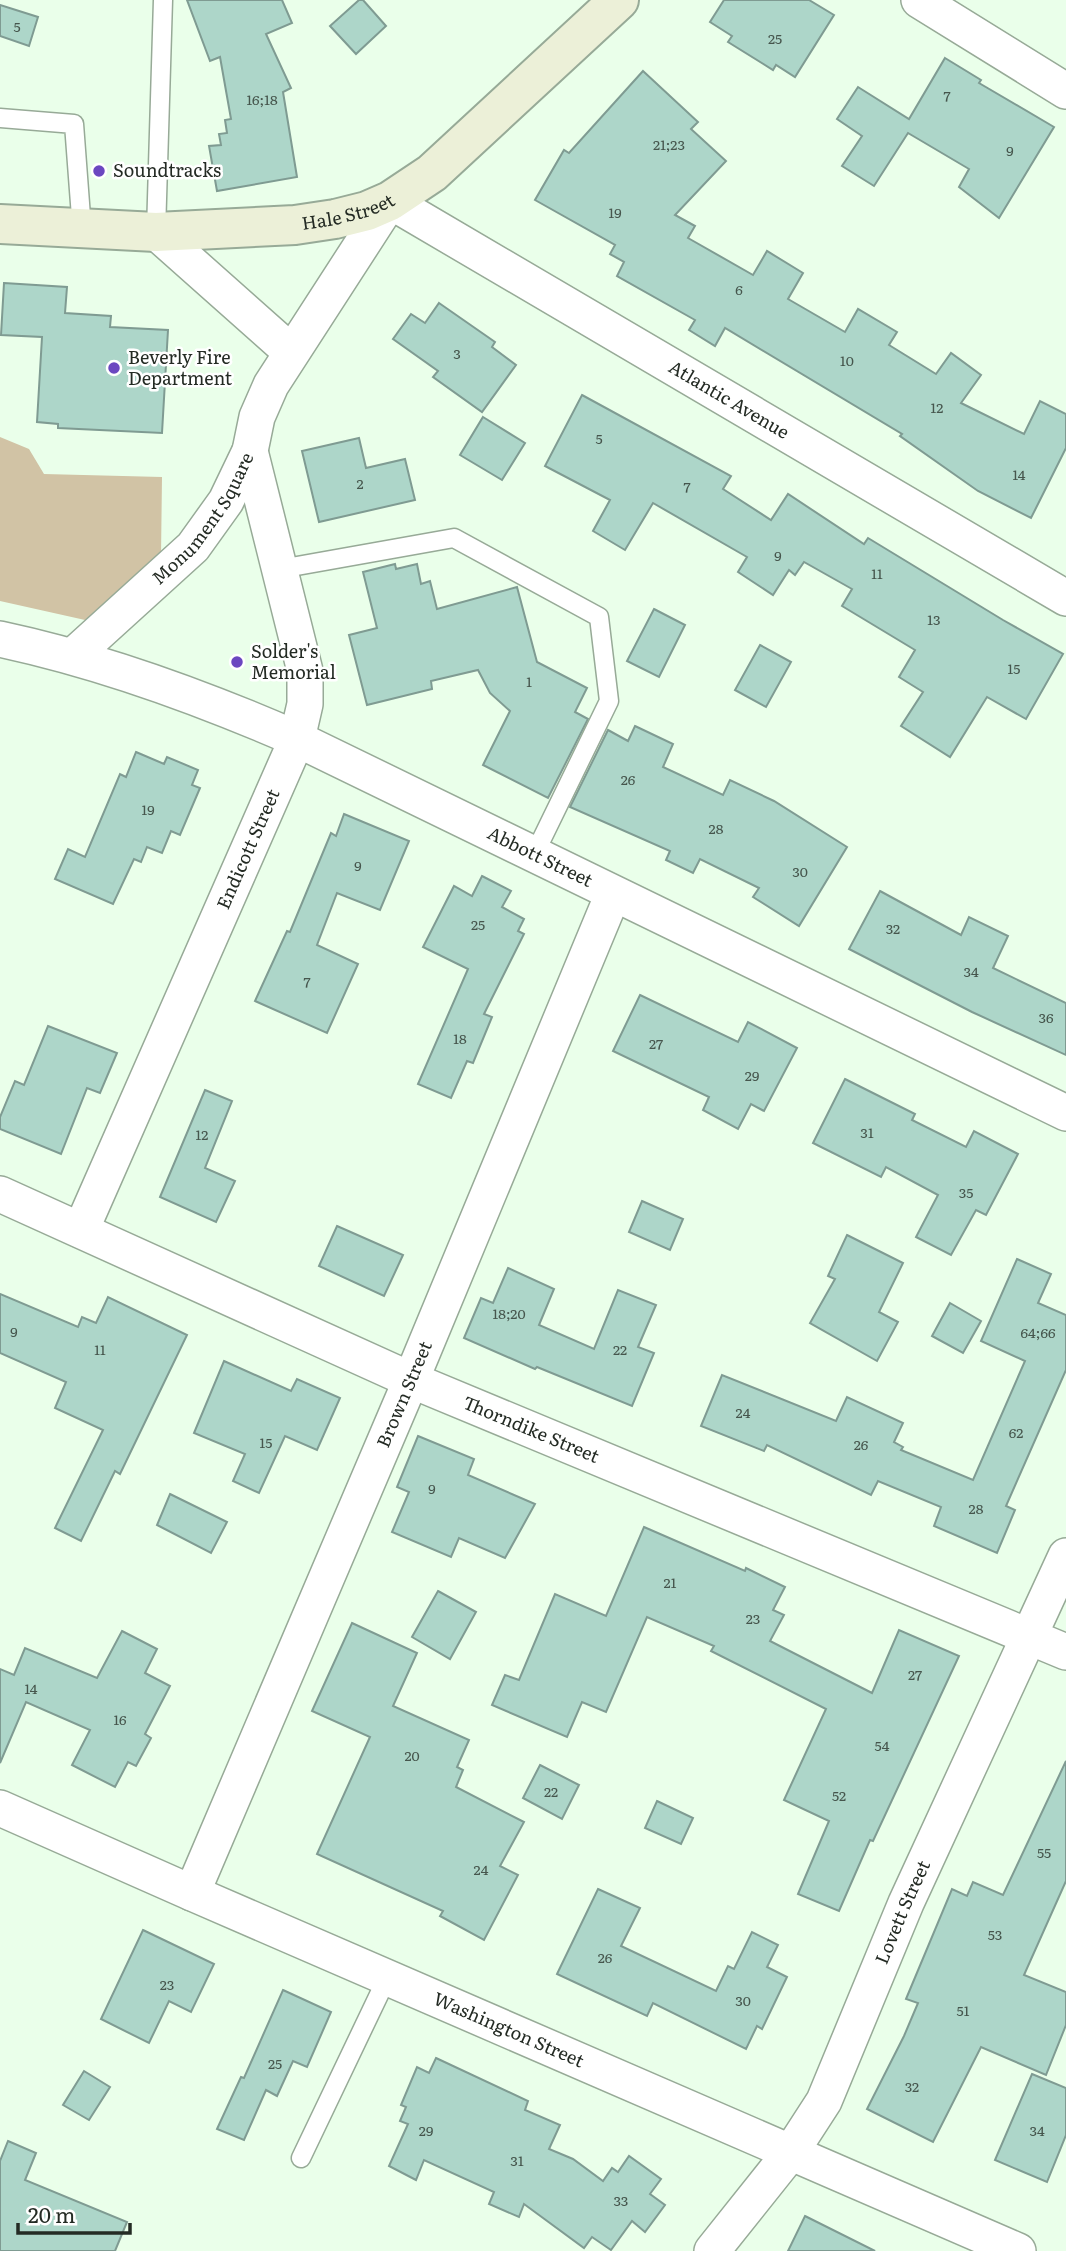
<svg xmlns="http://www.w3.org/2000/svg" width="1066" height="2251" viewBox="0 0 1066 2251" font-family="Literata,serif">
<style>
.green{fill:#d1c3a5}
.building{fill:#add6c9;stroke:#7f9b92;stroke-width:2}
.lines{fill:none;stroke-linecap:round;stroke-linejoin:round}
.lane-casing{stroke:#97aa97;stroke-width:21}
.street-casing{stroke:#97aa97;stroke-width:38}
.secondary-casing{stroke:#97aa97;stroke-width:42}
.lane{stroke:#fff;stroke-width:18}
.street{stroke:#fff;stroke-width:35}
.secondary{stroke:#ecf0d8;stroke-width:38}
.poi-dot{fill:#6b47c0;stroke:#fff;stroke-width:2.5}
.labels{text-anchor:middle;stroke-width:5;stroke-linejoin:round;paint-order:stroke}
.number-label{font-size:14px;fill:#46564d}
.poi-label{font-size:18px;fill:#242b24;stroke:#fff;text-anchor:start}
.street-label{font-size:18px;fill:#242b24;stroke:#fff}
</style>
<rect width="100%" height="100%" fill="#eaffea"/>
<polygon class="green" points="0,437 29,449 44,474 162,477 161,556 94,622 0,601"/>
<g class="building">
<polygon points="187,0 282,0 292,23 266,34 291,88 283,92 297,177 217,191 209,146 221,145 219,134 227,133 225,120 231,119 220,57 210,61"/>
<polygon points="359,0 363,0 386,26 356,54 330,26"/>
<polygon points="724,0 809,0 834,15 795,77 776,65 773,70 728,42 732,36 710,22"/>
<polygon points="0,5 38,17 29,46 0,36"/>
<polygon points="945,58 981,80 979,83 1054,127 999,218 959,187 969,169 908,133 874,186 842,166 862,136 837,119 858,87 909,119"/>
<polygon points="643,71 698,122 691,129 726,161 675,215 695,226 688,238 753,275 767,251 803,273 788,299 845,332 858,309 897,332 889,345 936,374 951,353 981,375 961,403 1024,434 1040,401 1066,414 1066,448 1031,518 978,491 900,436 902,434 725,328 715,346 689,330 695,320 617,276 624,262 610,254 615,245 535,200 564,150 569,153"/>
<polygon points="4,283 67,287 65,313 111,316 110,327 168,330 162,433 58,428 58,424 37,422 42,337 1,335"/>
<polygon points="439,303 495,342 492,347 516,365 482,412 433,377 438,371 393,339 411,314 425,323"/>
<polygon points="582,395 731,476 723,489 771,520 788,494 864,544 868,538 1003,620 1063,654 1026,719 987,697 950,757 901,726 923,692 899,677 915,650 842,606 852,589 804,562 795,575 789,570 773,595 738,572 747,557 653,503 625,550 593,531 610,500 545,466"/>
<polygon points="483,417 525,443 502,480 460,455"/>
<polygon points="359,438 366,468 405,459 415,500 319,522 302,451"/>
<polygon points="395,564 396,569 417,564 421,584 430,581 437,609 517,587 537,662 587,688 575,712 588,719 548,798 483,765 510,711 490,693 478,670 431,681 432,689 367,705 349,635 377,628 363,572"/>
<polygon points="654,609 685,625 659,677 627,661"/>
<polygon points="760,645 791,662 766,707 735,690"/>
<polygon points="635,726 673,744 663,767 723,795 730,780 774,801 847,847 799,926 753,897 759,888 700,859 693,873 666,860 670,851 570,807 608,730 628,741"/>
<polygon points="136,752 164,764 167,757 198,770 192,785 200,788 180,835 171,831 162,853 147,847 141,862 134,859 113,904 55,879 68,849 85,857 120,774 126,777"/>
<polygon points="344,814 409,841 380,910 337,893 317,945 358,964 327,1033 255,1001 287,931 290,932 331,833 336,836"/>
<polygon points="482,876 511,891 502,907 524,919 518,931 524,934 484,1014 492,1017 473,1063 467,1061 451,1098 418,1084 468,969 423,947 454,886 472,896"/>
<polygon points="880,891 961,935 969,917 1008,936 993,968 1066,1003 1066,1055 972,1012 849,949"/>
<polygon points="640,995 738,1042 748,1022 797,1048 764,1111 751,1104 738,1129 703,1110 709,1097 613,1051"/>
<polygon points="48,1026 117,1053 100,1093 87,1088 61,1154 0,1129 0,1117 15,1081 24,1085"/>
<polygon points="845,1079 915,1114 912,1120 966,1147 974,1131 1018,1154 986,1215 976,1210 951,1255 916,1237 938,1195 886,1167 881,1177 813,1143"/>
<polygon points="205,1090 232,1101 205,1168 235,1181 216,1222 160,1197"/>
<polygon points="642,1201 683,1219 670,1250 629,1232"/>
<polygon points="337,1226 403,1255 384,1296 319,1266"/>
<polygon points="847,1235 903,1263 879,1312 898,1322 877,1361 810,1323 835,1279 828,1276"/>
<polygon points="1017,1259 1051,1274 1038,1303 1066,1315 1066,1370 1006,1506 1015,1510 997,1553 934,1526 941,1507 878,1481 871,1495 767,1445 764,1451 701,1426 722,1375 836,1421 847,1397 903,1423 894,1442 903,1447 901,1450 973,1480 1025,1361 981,1341"/>
<polygon points="508,1268 554,1289 539,1325 594,1349 618,1290 656,1305 638,1347 654,1353 632,1406 537,1367 535,1369 464,1338 481,1298 493,1303"/>
<polygon points="0,1294 78,1327 82,1317 96,1323 108,1297 187,1335 120,1474 115,1471 81,1541 55,1528 103,1430 55,1408 66,1382 0,1353"/>
<polygon points="950,1303 981,1321 963,1353 932,1336"/>
<polygon points="224,1361 291,1391 297,1379 340,1398 317,1450 285,1436 259,1493 233,1481 245,1454 194,1433"/>
<polygon points="418,1436 474,1459 468,1475 535,1504 505,1558 459,1538 451,1557 392,1532 409,1492 397,1487"/>
<polygon points="170,1494 227,1522 211,1553 157,1525"/>
<polygon points="644,1527 745,1571 746,1568 785,1587 773,1610 784,1615 770,1641 872,1693 899,1630 959,1656 873,1841 870,1840 839,1911 798,1894 829,1821 784,1800 826,1709 711,1651 714,1646 647,1617 606,1712 582,1702 567,1737 492,1705 505,1675 519,1680 555,1594 606,1616"/>
<polygon points="438,1591 476,1612 450,1659 412,1637"/>
<polygon points="352,1623 417,1653 393,1706 469,1740 457,1767 463,1770 456,1787 524,1822 500,1866 518,1875 484,1940 440,1916 443,1911 317,1854 370,1737 312,1711"/>
<polygon points="122,1631 157,1649 145,1673 170,1686 145,1734 151,1738 136,1766 128,1762 115,1787 72,1765 90,1730 26,1702 0,1763 0,1669 14,1675 25,1648 97,1678"/>
<polygon points="1066,1761 1066,1881 1024,1975 1066,1992 1066,2025 1046,2075 981,2047 933,2142 867,2109 904,2036 918,2003 906,1999 952,1889 967,1896 973,1882 1003,1895"/>
<polygon points="540,1765 579,1785 562,1819 523,1798"/>
<polygon points="657,1801 693,1818 681,1844 645,1828"/>
<polygon points="598,1889 640,1908 621,1946 716,1991 728,1966 734,1969 752,1932 778,1945 767,1967 787,1977 762,2029 757,2026 746,2049 653,2003 647,2016 557,1974"/>
<polygon points="143,1930 214,1964 191,2012 169,2001 149,2043 101,2019"/>
<polygon points="283,1990 331,2012 307,2067 293,2061 277,2096 266,2090 244,2140 217,2129 241,2077 244,2078"/>
<polygon points="436,2058 528,2101 525,2110 560,2125 549,2149 573,2159 603,2181 612,2168 618,2172 629,2156 661,2179 650,2194 665,2205 645,2232 632,2221 611,2250 592,2237 584,2248 524,2204 519,2217 489,2204 494,2192 424,2160 416,2180 389,2166 408,2124 400,2121 406,2107 401,2105 417,2067 429,2073"/>
<polygon points="84,2071 110,2087 89,2120 63,2105"/>
<polygon points="1032,2074 1066,2088 1066,2135 1047,2182 995,2160"/>
<polygon points="8,2141 36,2153 25,2180 127,2222 115,2251 0,2251 0,2161"/>
<polygon points="805,2216 875,2251 788,2251"/>
</g>
<g class="lines">
<defs>
<g id="lane">
<polyline points="0,118 74,124 82,230"/>
<polyline points="156,232 163,0"/>
<polyline points="280,569 454,538 599,617 609,701 534,855"/>
<polyline points="301,2158 387,1978"/>
</g>
<g id="street">
<polyline points="919,0 1066,91"/>
<polyline points="156,232 291,352"/>
<path id="s1" d="M0,639C103,661 201,697 297,739L1066,1113"/>
<path id="s2" d="M73,656L193,547L226,501L250,451L257,417L271,385L390,201L1066,598"/>
<path id="s3" d="M0,1194L411,1380L1066,1652"/>
<path id="s4" d="M81,1230L297,739L305,704V671L250,451"/>
<path id="s5" d="M0,1808L192,1893L1018,2251"/>
<path id="s6" d="M192,1893L411,1380L613,894"/>
<path id="s7" d="M712,2251L791,2152L824,2101L906,1903L1066,1556"/>
</g>
<g id="secondary">
<path id="s8" d="M0,224L156,232L295,225L335,219L367,211L390,201L432,173L619,0"/>
</g>
</defs>
<use href="#lane" class="lane-casing"/>
<use href="#street" class="street-casing"/>
<use href="#secondary" class="secondary-casing"/>
<use href="#lane" class="lane"/>
<use href="#street" class="street"/>
<use href="#secondary" class="secondary"/>
</g>
<g class="poi-dot">
<circle cx="99" cy="171" r="7"/>
<circle cx="114" cy="368" r="7"/>
<circle cx="237" cy="662" r="7"/>
</g>
<g class="labels">
<g class="number-label">
<text x="17" y="32">5</text>
<text x="775" y="44">25</text>
<text x="947" y="101">7</text>
<text x="262" y="105">16;18</text>
<text x="669" y="150">21;23</text>
<text x="1010" y="156">9</text>
<text x="615" y="218">19</text>
<text x="739" y="295">6</text>
<text x="457" y="359">3</text>
<text x="847" y="366">10</text>
<text x="937" y="413">12</text>
<text x="599" y="444">5</text>
<text x="1019" y="480">14</text>
<text x="360" y="489">2</text>
<text x="687" y="492">7</text>
<text x="778" y="561">9</text>
<text x="877" y="579">11</text>
<text x="934" y="625">13</text>
<text x="1014" y="674">15</text>
<text x="529" y="687">1</text>
<text x="628" y="785">26</text>
<text x="148" y="815">19</text>
<text x="716" y="834">28</text>
<text x="358" y="871">9</text>
<text x="800" y="877">30</text>
<text x="478" y="930">25</text>
<text x="893" y="934">32</text>
<text x="971" y="977">34</text>
<text x="307" y="987">7</text>
<text x="1046" y="1023">36</text>
<text x="460" y="1044">18</text>
<text x="656" y="1049">27</text>
<text x="752" y="1081">29</text>
<text x="867" y="1138">31</text>
<text x="202" y="1140">12</text>
<text x="966" y="1198">35</text>
<text x="509" y="1319">18;20</text>
<text x="14" y="1337">9</text>
<text x="1038" y="1338">64;66</text>
<text x="100" y="1355">11</text>
<text x="620" y="1355">22</text>
<text x="743" y="1418">24</text>
<text x="1016" y="1438">62</text>
<text x="266" y="1448">15</text>
<text x="861" y="1450">26</text>
<text x="432" y="1494">9</text>
<text x="976" y="1514">28</text>
<text x="670" y="1588">21</text>
<text x="753" y="1624">23</text>
<text x="915" y="1680">27</text>
<text x="31" y="1694">14</text>
<text x="120" y="1725">16</text>
<text x="882" y="1751">54</text>
<text x="412" y="1761">20</text>
<text x="551" y="1797">22</text>
<text x="839" y="1801">52</text>
<text x="1044" y="1858">55</text>
<text x="481" y="1875">24</text>
<text x="995" y="1940">53</text>
<text x="605" y="1963">26</text>
<text x="167" y="1990">23</text>
<text x="743" y="2006">30</text>
<text x="963" y="2016">51</text>
<text x="275" y="2069">25</text>
<text x="912" y="2092">32</text>
<text x="426" y="2136">29</text>
<text x="1037" y="2136">34</text>
<text x="517" y="2166">31</text>
<text x="621" y="2206">33</text>
</g>
<g class="poi-label">
<text x="113" y="177">Soundtracks</text>
<text x="128" y="364">Beverly Fire<tspan x="128" dy="21">Department</tspan></text>
<text x="251" y="658">Solder's<tspan x="251" dy="21">Memorial</tspan></text>
</g>
<g class="street-label">
<text dy="6" stroke="none"><textPath href="#s8" startOffset="350">Hale Street</textPath></text>
<text dy="6" stroke="none"><textPath href="#s2" startOffset="956">Atlantic Avenue</textPath></text>
<text dy="6" stroke="none"><textPath href="#s2" startOffset="191">Monument Square</textPath></text>
<text dy="6" stroke="none"><textPath href="#s4" startOffset="416">Endicott Street</textPath></text>
<text dy="6" stroke="none"><textPath href="#s1" startOffset="584">Abbott Street</textPath></text>
<text dy="6" stroke="none"><textPath href="#s6" startOffset="542">Brown Street</textPath></text>
<text dy="6" stroke="none"><textPath href="#s3" startOffset="581">Thorndike Street</textPath></text>
<text dy="6" stroke="none"><textPath href="#s7" startOffset="392">Lovett Street</textPath></text>
<text dy="6" stroke="none"><textPath href="#s5" startOffset="555">Washington Street</textPath></text>
</g>
</g>
<path d="M18 2223v10h112v-10" fill="none" stroke="#242b24" stroke-width="3.5"/>
<text x="28" y="2223" font-size="21" fill="#242b24" stroke="#ffffff" stroke-width="5" paint-order="stroke">20 m</text>
</svg>
